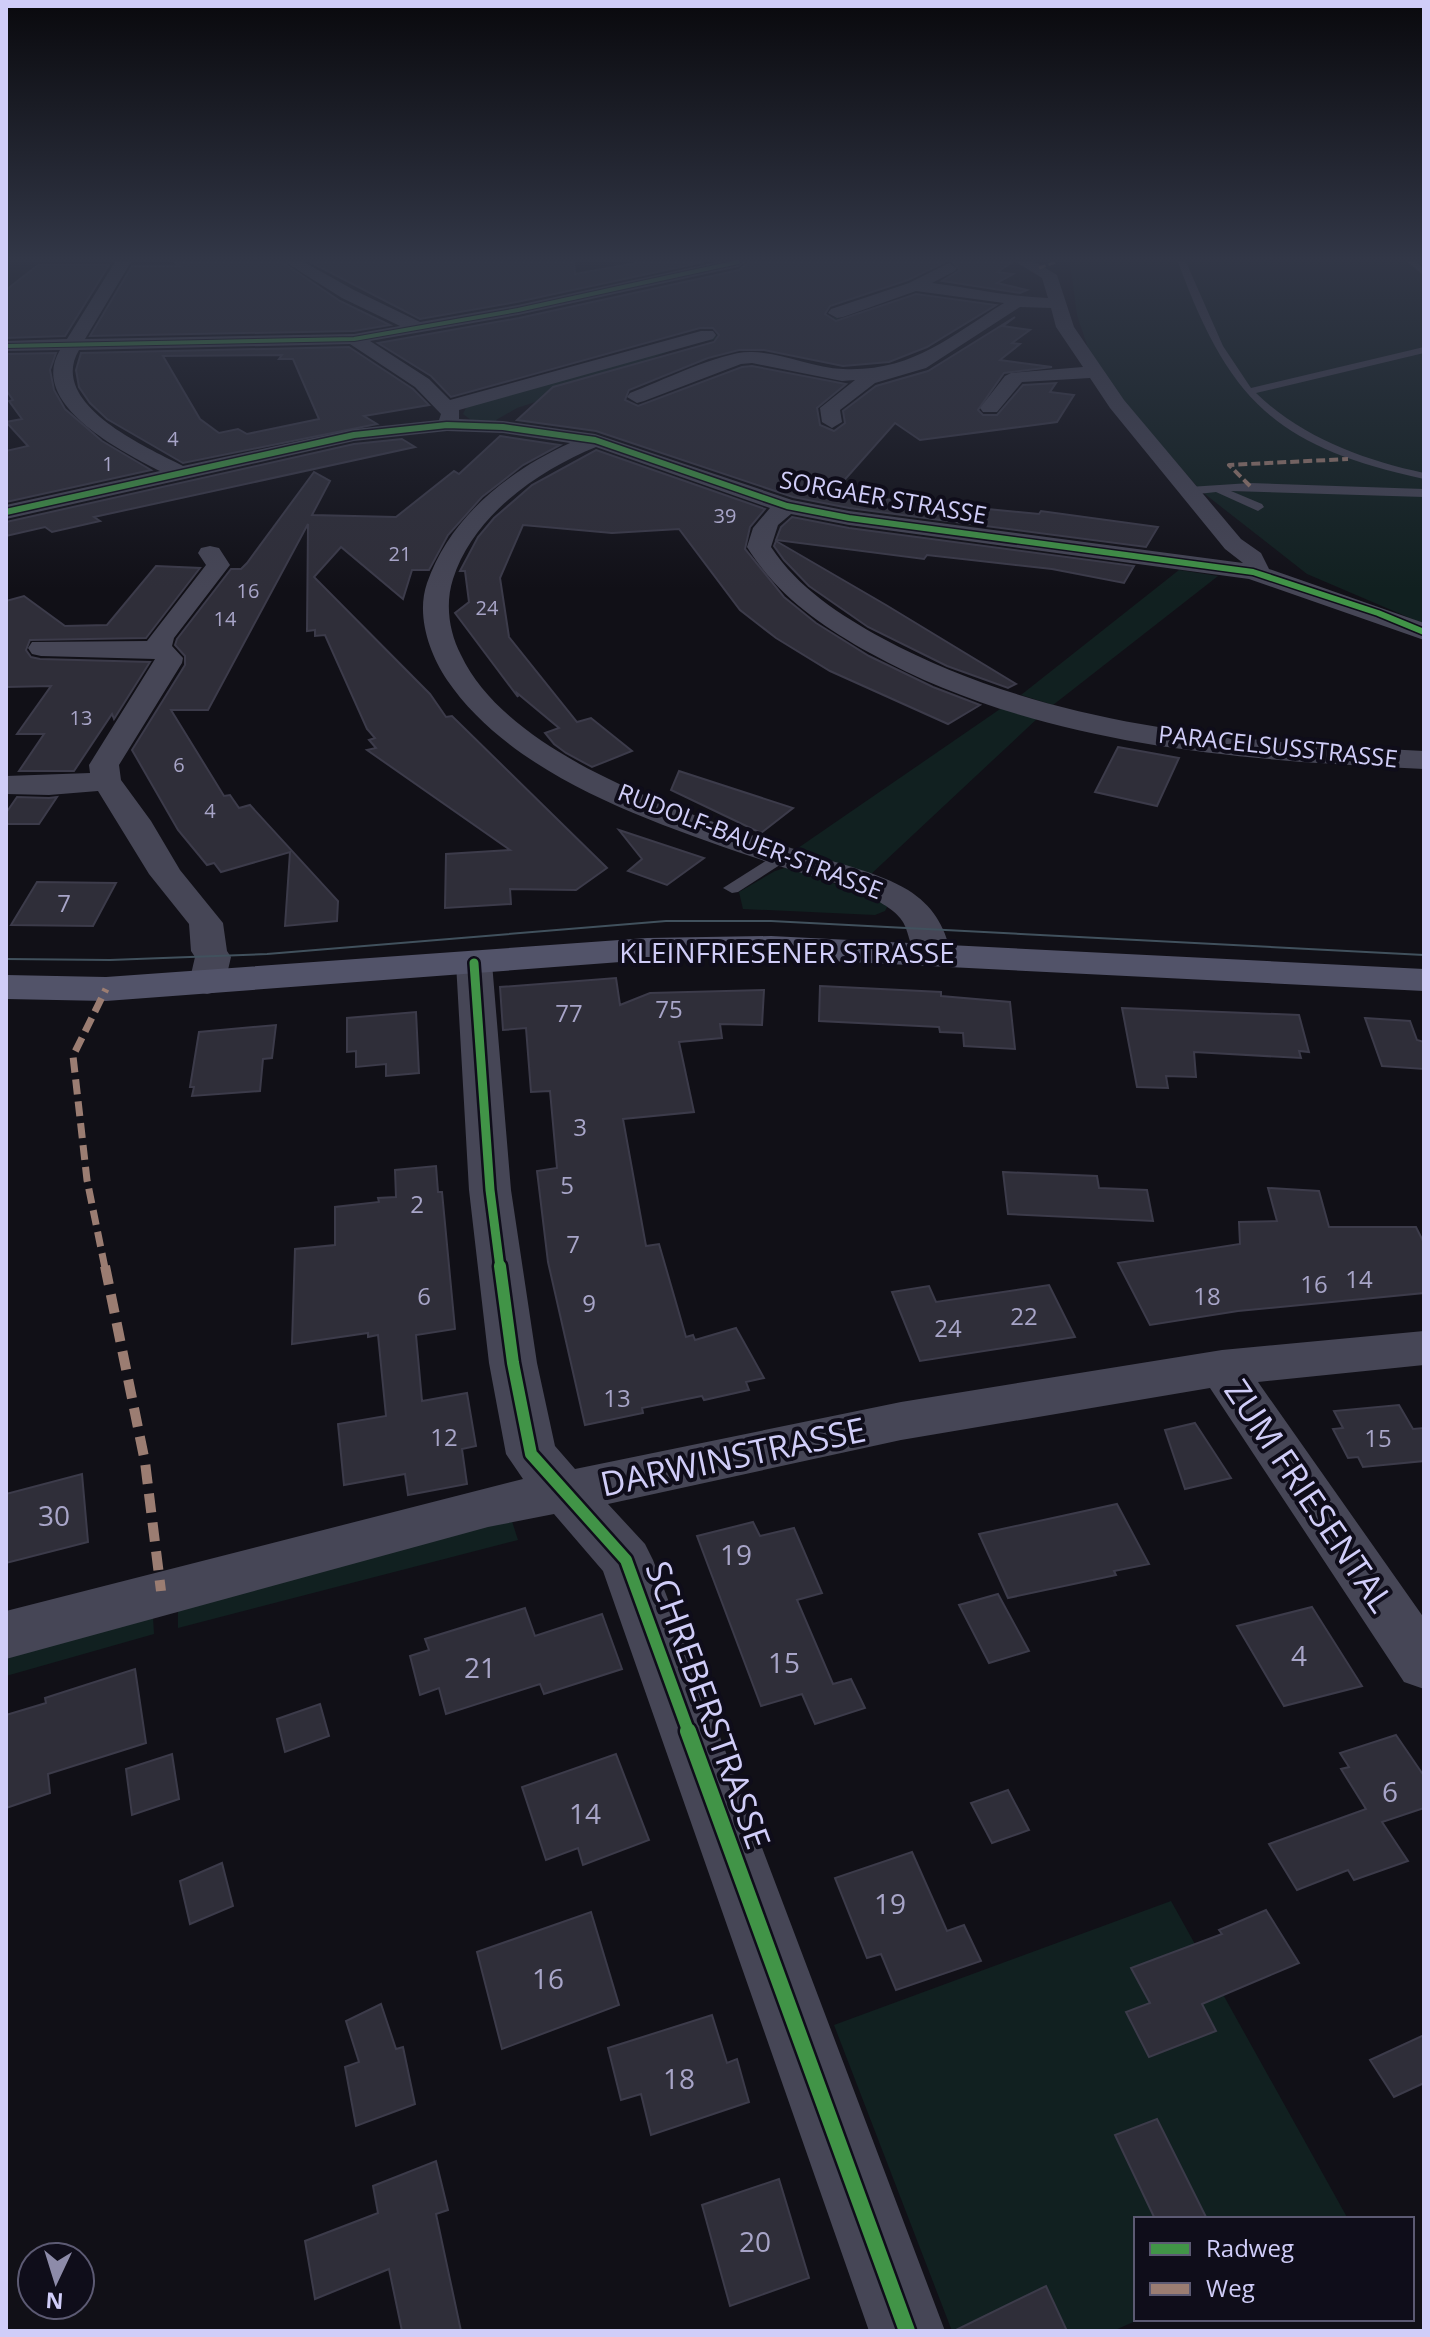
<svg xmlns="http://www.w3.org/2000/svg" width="1430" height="2337" viewBox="0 0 1430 2337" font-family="'Open Sans',sans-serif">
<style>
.green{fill:#112020}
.building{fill:#2f2e39;stroke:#3c3b4a;stroke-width:2;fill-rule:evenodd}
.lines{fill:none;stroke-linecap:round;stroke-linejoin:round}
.lane{fill:#464656;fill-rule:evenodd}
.street{fill:#464656;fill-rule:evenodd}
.secondary{fill:#525369;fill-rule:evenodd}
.tram{stroke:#41515d;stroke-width:2}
.quiet-far3{stroke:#9b7d72;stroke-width:3;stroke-dasharray:7 3;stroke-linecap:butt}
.quiet-far2{stroke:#9b7d72;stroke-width:4;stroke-dasharray:9 4;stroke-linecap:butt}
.quiet-far1{stroke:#9b7d72;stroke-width:7;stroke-dasharray:15 7;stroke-linecap:butt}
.quiet{stroke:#9b7d72;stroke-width:10;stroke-dasharray:19 10;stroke-linecap:butt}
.cycleway-far4-casing{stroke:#0f0d1a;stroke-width:6}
.cycleway-far3-casing{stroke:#0f0d1a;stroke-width:9}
.cycleway-far2-casing{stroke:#0f0d1a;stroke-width:14}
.cycleway-far1-casing{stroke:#0f0d1a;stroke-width:17}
.cycleway-casing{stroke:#0f0d1a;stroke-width:21}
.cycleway-far4{stroke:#419447;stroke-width:4}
.cycleway-far3{stroke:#419447;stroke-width:6}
.cycleway-far2{stroke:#419447;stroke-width:9}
.cycleway-far1{stroke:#419447;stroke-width:12}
.cycleway{stroke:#419447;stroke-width:16}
.labels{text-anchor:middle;stroke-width:8;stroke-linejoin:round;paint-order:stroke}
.far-number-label{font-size:20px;fill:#a8a5c8}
.far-street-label{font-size:24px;fill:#d0cdf8;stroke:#0f0d1a}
.number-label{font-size:24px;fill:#a8a5c8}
.street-label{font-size:28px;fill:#d0cdf8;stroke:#0f0d1a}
.near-number-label{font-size:28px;fill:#a8a5c8}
.near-street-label{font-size:34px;fill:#d0cdf8;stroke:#0f0d1a}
</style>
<rect width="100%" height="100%" fill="#111017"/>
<g class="green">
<polygon points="1070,262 1424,262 1424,624 1307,574 1201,491 1128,407 1090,354 1077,315"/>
<polygon points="824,315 846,320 686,344 593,383 517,408 496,420 501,423 471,420 463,414 466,408 478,403 709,337"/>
<polygon points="1179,570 1218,576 1053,705 1021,695"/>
<polygon points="1003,707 1039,717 869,876 798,848"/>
<polygon points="788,867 889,903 885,911 875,915 743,909 739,892 775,871"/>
<polygon points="510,1515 518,1540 178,1628 178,1608"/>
<polygon points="153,1618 154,1634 6,1676 6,1647"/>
<polygon points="1171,1901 1348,2219 1136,2219 1136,2319 1140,2319 1113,2331 952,2331 834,2025"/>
</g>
<g class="building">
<polygon points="174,262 282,262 340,301 390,325 354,331 90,336 132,266 180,266"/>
<polygon points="310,262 574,262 575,274 641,262 704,262 517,302 420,319"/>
<polygon points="749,262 945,262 908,280 830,306 825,314 836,321 916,294 996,305 927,347 889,362 843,366 764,350 739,350 708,358 629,390 625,400 638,406 742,367 752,366 846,384 817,408 820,425 834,431 845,423 843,411 876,386 928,371 1015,317 1003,326 1030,330 1012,343 1020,344 1000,360 1052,367 1004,373 978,410 983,415 997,415 1023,385 1056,383 1050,392 1074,395 1057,422 920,440 895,423 832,494 1039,514 1041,511 1158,527 1146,547 849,508 793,497 596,431 517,420 553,387 714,342 719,335 713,328 700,328 451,397 431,376 378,343 519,318 739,270"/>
<polygon points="953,262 1013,262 997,272 1013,274 997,283 1027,290 1020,293 942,281 960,270"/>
<polygon points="38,265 109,265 65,336 6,338 6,290"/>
<path d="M349,347L413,389L429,405L364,416L377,424L183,463L107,419L90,403L79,387L76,370L81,353ZM282,355L279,359H293L319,419L247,434L238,429L219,433L200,419L163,356Z"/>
<polygon points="56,353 50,370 54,390 65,409 102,441 151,470 6,502 6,451 28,446 6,422 22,419 9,401 13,400 6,390 6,354"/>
<polygon points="500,436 560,445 523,465 482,497 448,535 429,570 412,570 403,599 341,547 314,577 430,694 446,717 452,716 607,868 576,890 510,889 511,904 445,908 446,854 510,850 367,750 376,748 369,740 375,738 367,729 325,635 315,636 315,630 307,631 308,524 208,710 171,710 224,796 230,795 239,808 250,805 338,901 337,921 285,926 290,852 221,872 214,863 207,865 178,830 132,750 185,665 185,656 175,645 177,639 231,569 241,569 247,563 314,472 330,481 312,515 396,517 454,471 459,474"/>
<polygon points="402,439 415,447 94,517 100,521 52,532 45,527 6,536 6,522 354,444"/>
<polygon points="596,450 765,509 750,527 745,549 784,597 816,623 869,656 933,687 980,705 948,724 830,671 776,638 740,610 679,529 612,533 523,525 500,578 509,637 577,722 591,718 632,751 592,767 566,753 554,744 545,733 559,728 517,693 518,697 455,613 469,602 465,571 460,571 478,537 494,518 532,485"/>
<polygon points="792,517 849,528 1134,566 1124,583 1052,569 927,555 924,559 776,540 781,527"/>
<polygon points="776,541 886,605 1016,684 1008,688 947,666 868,627 809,586 784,560 774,546"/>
<polygon points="156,566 200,568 146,638 30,640 26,650 31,657 40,659 150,662 114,719 112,714 74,771 19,771 44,734 17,734 51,686 6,687 6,601 24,596 65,626 107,625"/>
<polygon points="1118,747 1179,758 1157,806 1095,792"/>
<polygon points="679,771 793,808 761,833 671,790"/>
<polygon points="17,797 49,798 57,797 39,824 6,824 6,813"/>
<polygon points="619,830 704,858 667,885 628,871 642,859"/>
<polygon points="37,882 116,883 93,926 11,925"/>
<polygon points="616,978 620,1005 650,993 764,990 762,1025 720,1024 722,1038 679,1042 694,1112 623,1119 646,1246 659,1244 686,1337 693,1335 695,1340 736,1328 764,1378 746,1382 749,1390 704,1400 702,1396 642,1408 643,1413 585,1425 548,1262 537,1171 557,1168 550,1091 531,1092 526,1028 503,1030 500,987"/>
<polygon points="820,986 941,992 941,996 1010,1002 1015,1049 964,1046 963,1033 940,1032 939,1027 819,1021"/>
<polygon points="1122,1008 1299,1015 1309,1052 1299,1051 1301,1058 1194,1052 1196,1077 1166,1076 1168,1088 1137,1087"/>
<polygon points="416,1012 419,1073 386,1076 386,1064 356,1067 356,1051 347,1052 347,1018"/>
<polygon points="1365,1018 1410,1021 1417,1040 1424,1042 1424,1069 1382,1066"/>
<polygon points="276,1025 272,1058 263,1059 260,1091 192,1096 194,1087 190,1087 199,1032"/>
<polygon points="436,1166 438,1192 442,1192 455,1329 416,1335 422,1401 467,1393 476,1446 462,1449 467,1484 408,1495 405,1474 344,1485 338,1424 386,1416 378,1335 368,1337 368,1333 292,1344 295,1249 335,1245 335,1207 379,1202 378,1198 396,1197 395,1170"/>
<polygon points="1003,1172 1097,1176 1099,1188 1147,1190 1153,1221 1008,1214"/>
<polygon points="1268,1188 1319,1191 1329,1227 1416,1227 1424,1243 1424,1293 1238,1311 1150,1325 1118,1263 1240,1244 1239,1222 1277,1221"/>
<polygon points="1049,1285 1075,1337 920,1361 892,1292 929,1286 936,1302"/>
<polygon points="1399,1405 1413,1429 1424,1428 1424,1461 1363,1467 1358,1457 1348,1458 1333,1429 1343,1428 1334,1411"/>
<polygon points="1195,1423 1231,1478 1185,1489 1165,1430"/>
<polygon points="82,1474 88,1542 6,1563 6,1494"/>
<polygon points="1117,1504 1149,1564 1114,1571 1116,1575 1008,1598 979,1534"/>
<polygon points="753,1522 760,1536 794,1528 822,1593 797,1600 833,1684 851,1679 865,1708 815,1724 802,1694 761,1706 697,1536"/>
<polygon points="998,1594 1029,1651 989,1663 959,1605"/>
<polygon points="1312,1607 1362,1686 1284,1706 1237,1626"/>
<polygon points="525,1608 535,1636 602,1614 622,1669 544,1694 540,1684 446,1714 439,1688 420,1695 410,1656 429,1650 425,1639"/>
<polygon points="135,1669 146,1743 48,1774 50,1793 6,1808 6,1715 46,1703 45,1698"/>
<polygon points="320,1704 329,1736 285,1752 277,1719"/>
<polygon points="1396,1735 1424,1776 1424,1808 1382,1822 1408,1861 1354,1880 1348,1870 1297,1890 1269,1844 1366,1809 1341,1769 1349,1767 1340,1753"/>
<polygon points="172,1754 179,1799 132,1815 126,1769"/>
<polygon points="616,1754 649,1840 583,1865 578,1848 546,1860 522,1787"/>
<polygon points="1008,1790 1029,1830 992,1843 971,1803"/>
<polygon points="912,1852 947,1931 964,1925 981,1961 896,1990 881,1954 867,1958 835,1878"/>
<polygon points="222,1863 233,1906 190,1924 180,1881"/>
<polygon points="1266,1910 1299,1963 1202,2004 1216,2031 1149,2057 1126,2012 1150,2003 1131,1968 1222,1934 1219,1930"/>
<polygon points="591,1912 619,2005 502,2049 477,1952"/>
<polygon points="381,2004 396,2049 403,2047 415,2104 356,2126 345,2067 359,2062 346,2021"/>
<polygon points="712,2015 727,2063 737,2059 749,2102 651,2135 641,2094 621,2100 608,2048"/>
<polygon points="1424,2035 1424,2083 1394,2097 1370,2060"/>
<polygon points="1157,2119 1207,2219 1155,2219 1115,2135"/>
<polygon points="436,2161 448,2210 436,2214 461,2331 402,2331 389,2269 315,2299 305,2241 378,2213 373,2186"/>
<polygon points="779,2179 809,2278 730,2306 702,2205"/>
<polygon points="1046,2286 1067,2331 954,2331"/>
</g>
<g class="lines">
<g class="lane">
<path d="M1178,262H1186L1223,346L1251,388L1424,347V353L1256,393C1301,437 1363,460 1424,473V479C1276,447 1229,401 1178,262Z"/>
<polygon points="1408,262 1417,262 1424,269 1424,276"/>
<polygon points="1250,483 1424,489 1424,497 1231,491 1262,504 1264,507 1258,511 1216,492 1189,495 1183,491 1189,487"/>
<polygon points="783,850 789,851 792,855 789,859 738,892 732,893 723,888"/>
</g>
<g class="street">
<path d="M115,262H131L85,339L354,334L400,326L342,298L285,262H304L354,290L420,322L518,305L717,262H746L738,267L518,315L370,341L429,379L450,400L701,331H713L716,335L713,339L459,410V419L503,421L595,434L792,500L849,511L1243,563L1225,549L1110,408L1090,378L1022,382L997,412H983L980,408L983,404L1005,376L1011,373L1083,367L1056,327L1051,308L1020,307L926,368L875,383L840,410L842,422L832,428L822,422L820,408L855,380L842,381L752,363L741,364L644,401L637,403L627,397L630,393C659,382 724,350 752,352C783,353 813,368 843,369C912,372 949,337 1004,303L916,291L843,317L837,318L828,313L831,309L909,283L949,263L957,268L955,271L932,283C971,288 1010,297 1048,298L1042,278L1016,262H1035L1057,275L1074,327L1124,400L1241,539L1261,553L1269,569L1424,623V640L1249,579L849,525L791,514L778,525L771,547C798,588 840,615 882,638C1049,728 1238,742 1424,751V769C1236,760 1038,746 870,653C820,625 778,596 747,547L753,528L770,508L596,447C537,471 473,516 453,579C445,604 449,632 461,655C512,762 700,818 806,853C839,864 878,872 908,890C933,906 944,925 951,953L946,961L933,964L920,961C900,931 917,923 876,900C847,884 810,876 779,866C666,827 517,782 447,680C429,653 416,615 427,583C450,517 508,471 570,443L503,433L447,431L354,441L6,519V505L160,471C123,452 27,404 60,350L6,351V341L67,339ZM350,344L415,387L441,414L439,420L354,429L183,466C146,447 47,404 79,350Z"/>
<polygon points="210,546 219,548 230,565 174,638 172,646 183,658 182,663 119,765 121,780 151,821 180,870 223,923 227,951 231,957 225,983 220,991 207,994 194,991 189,983 195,957 191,951 189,924 149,874 98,791 49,795 6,794 6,776 90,773 89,765 155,659 41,656 32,654 28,648 32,642 147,641 206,565 198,553 201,548"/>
<polygon points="474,952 487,955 492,963 511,1190 537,1363 555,1446 575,1469 901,1402 1222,1350 1424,1331 1424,1365 1258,1382 1424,1618 1424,1689 1404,1682 1210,1388 901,1440 608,1504 645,1544 653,1560 945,2331 869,2331 603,1571 554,1514 488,1527 6,1659 6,1611 523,1479 506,1454 489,1363 469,1190 456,963 461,955"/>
</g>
<polygon class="secondary" points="771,936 1424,969 1424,991 771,958 647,960 106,1001 6,999 6,975 106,977 647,938"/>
<polyline class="tram" points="6,959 110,960 267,954 666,921 771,921 1424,955"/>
<polyline class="quiet-far3" points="1039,268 1056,262"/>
<polyline class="quiet-far2" points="1250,486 1229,465 1348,459"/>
<polyline class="quiet-far1" points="105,1268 87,1180 73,1056 106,989"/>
<polyline class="quiet" points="105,1266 145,1462 161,1591"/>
<defs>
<polyline id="cycleway-far4" points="6,346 354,339 518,310 738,262"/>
<polyline id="cycleway-far3" points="6,512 354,435 447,425 503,427 595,440 787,506 849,518 1253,572 1378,613 1424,632"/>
<polyline id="cycleway-far2" points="474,963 490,1190 500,1268"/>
<polyline id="cycleway-far1" points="500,1266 513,1363 531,1454 626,1560 689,1733"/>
<polyline id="cycleway" points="688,1731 907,2331"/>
</defs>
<use href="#cycleway-far4" class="cycleway-far4-casing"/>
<use href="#cycleway-far3" class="cycleway-far3-casing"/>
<use href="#cycleway-far2" class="cycleway-far2-casing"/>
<use href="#cycleway-far1" class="cycleway-far1-casing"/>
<use href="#cycleway" class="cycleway-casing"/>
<use href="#cycleway-far4" class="cycleway-far4"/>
<use href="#cycleway-far3" class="cycleway-far3"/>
<use href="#cycleway-far2" class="cycleway-far2"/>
<use href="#cycleway-far1" class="cycleway-far1"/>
<use href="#cycleway" class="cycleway"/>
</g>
<linearGradient id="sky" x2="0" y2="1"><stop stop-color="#09090d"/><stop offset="0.44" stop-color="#323747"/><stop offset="1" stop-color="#323747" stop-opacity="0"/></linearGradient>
<rect width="1430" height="589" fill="url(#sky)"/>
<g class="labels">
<g class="far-number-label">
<text x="173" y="446">4</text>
<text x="108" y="471">1</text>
<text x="725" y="523">39</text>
<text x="400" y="561">21</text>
<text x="248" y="598">16</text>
<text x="487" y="615">24</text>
<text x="225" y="626">14</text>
<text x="81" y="725">13</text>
<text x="179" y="772">6</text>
<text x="210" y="818">4</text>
</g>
<g class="far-street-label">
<text transform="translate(883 498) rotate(10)" y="8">SORGAER STRASSE</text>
<text transform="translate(1278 747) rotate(6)" y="8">PARACELSUSSTRASSE</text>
<text transform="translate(750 842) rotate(21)" y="8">RUDOLF-BAUER-STRASSE</text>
</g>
<g class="number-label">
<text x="64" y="912">7</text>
<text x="669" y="1018">75</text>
<text x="569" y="1022">77</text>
<text x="580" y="1136">3</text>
<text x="567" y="1194">5</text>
<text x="417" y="1213">2</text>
<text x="573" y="1253">7</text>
<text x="1359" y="1288">14</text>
<text x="1314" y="1293">16</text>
<text x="424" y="1305">6</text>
<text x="1207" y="1305">18</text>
<text x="589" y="1312">9</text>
<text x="1024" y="1325">22</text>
<text x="948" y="1337">24</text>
<text x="617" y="1407">13</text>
<text x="444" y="1446">12</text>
<text x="1378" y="1447">15</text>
</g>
<g class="street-label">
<text x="787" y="963">KLEINFRIESENER STRASSE</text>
</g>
<g class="near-number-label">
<text x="54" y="1526">30</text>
<text x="736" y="1565">19</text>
<text x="1299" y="1666">4</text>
<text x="784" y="1673">15</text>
<text x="480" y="1678">21</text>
<text x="1390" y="1802">6</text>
<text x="585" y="1824">14</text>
<text x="890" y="1914">19</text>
<text x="548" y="1989">16</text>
<text x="679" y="2089">18</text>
<text x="755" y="2252">20</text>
</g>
<g class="near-street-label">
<text transform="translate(733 1457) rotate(-12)" y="12">DARWINSTRASSE</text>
<text transform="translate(1309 1496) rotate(56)" y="12">ZUM FRIESENTAL</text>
<text transform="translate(708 1705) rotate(70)" y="12">SCHREBERSTRASSE</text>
</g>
</g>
<rect width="1430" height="2337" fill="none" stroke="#d0cdf8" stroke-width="16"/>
<rect x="1134" y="2217" width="280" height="104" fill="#0f0d1a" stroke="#5c5a73" stroke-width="2"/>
<rect x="1150" y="2243" width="40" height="12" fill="#419447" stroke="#5c5a73" stroke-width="2"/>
<text x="1206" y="2257" font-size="24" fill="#d0cdf8">Radweg</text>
<rect x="1150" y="2283" width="40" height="12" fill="#9b7d72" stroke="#5c5a73" stroke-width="2"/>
<text x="1206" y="2297" font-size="24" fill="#d0cdf8">Weg</text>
<g transform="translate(56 2281) rotate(184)"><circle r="38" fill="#0f0d1a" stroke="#5c5a73" stroke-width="2"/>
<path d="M0-6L14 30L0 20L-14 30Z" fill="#8d8ba9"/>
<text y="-12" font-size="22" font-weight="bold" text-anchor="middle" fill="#d0cdf8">N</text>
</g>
</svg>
